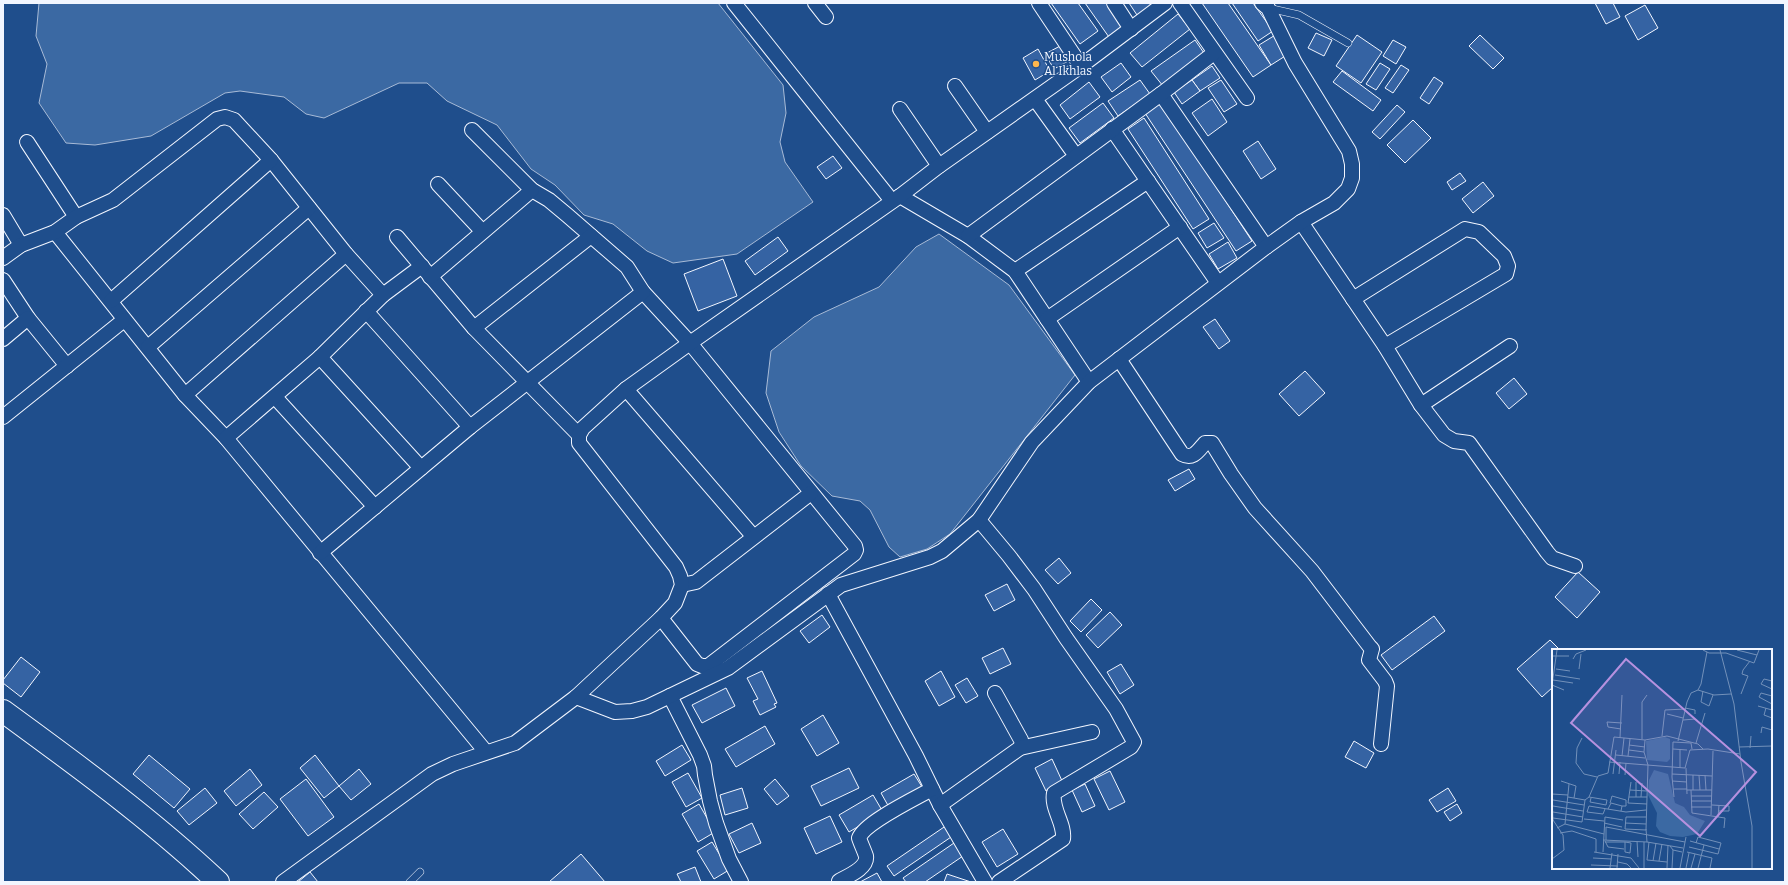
<svg xmlns="http://www.w3.org/2000/svg" width="1788" height="885" viewBox="0 0 1788 885" font-family="Bitter,serif">
<style>
.water{fill:#3b69a3;stroke:#a8bbd7}
.building{fill:#3563a3;stroke:#f2f6ff}
.lines{fill:none;stroke-linecap:round;stroke-linejoin:round}
.service-casing{stroke:#f2f6ff;stroke-width:8}
.minor-casing{stroke:#f2f6ff;stroke-width:16}
.primary-casing{stroke:#f2f6ff;stroke-width:24}
.service{stroke:#1f4e8c;stroke-width:7}
.minor{stroke:#1f4e8c;stroke-width:14}
.primary{stroke:#1f4e8c;stroke-width:22}
.poi-dot{fill:#ffb74d;stroke:#1f4e8c;stroke-width:1.5}
.labels{text-anchor:middle;stroke-width:3;stroke-linejoin:round;paint-order:stroke}
.poi-label{font-size:12px;fill:#f2f6ff;stroke:#1f4e8c;text-anchor:start}
.inset-road{fill:none;stroke:#7391ba;stroke-width:1}
.view{fill:#b691df;fill-opacity:0.15;stroke:#b691df;stroke-width:2}
.inset-edge{fill:none;stroke:#f2f6ff;stroke-width:2}
</style>
<rect width="100%" height="100%" fill="#1f4e8c"/>
<g class="water">
<polygon points="39,3 718,3 783,85 786,113 780,142 785,162 813,202 737,254 673,263 647,251 613,224 584,215 555,185 531,169 497,125 447,101 427,83 399,83 324,118 306,114 284,97 240,91 225,93 151,136 95,145 66,143 39,103 47,64 36,36"/>
<polygon points="939,234 1009,285 1075,375 950,534 927,549 900,557 889,547 870,510 860,501 832,496 801,466 779,432 766,393 771,351 814,317 879,287 916,247"/>
</g>
<g class="building">
<polygon points="1051,3 1078,3 1098,31 1080,44"/>
<polygon points="1085,3 1107,3 1126,29 1111,40"/>
<polygon points="1129,3 1149,3 1153,8 1139,18"/>
<polygon points="1202,3 1228,3 1271,65 1253,77"/>
<polygon points="1232,3 1253,3 1273,31 1258,41"/>
<polygon points="1595,3 1613,3 1620,17 1606,24"/>
<polygon points="1645,5 1658,28 1638,40 1625,16"/>
<polygon points="1178,14 1190,29 1142,67 1130,53"/>
<polygon points="1316,33 1332,40 1324,56 1308,48"/>
<polygon points="1277,34 1290,53 1271,65 1259,45"/>
<polygon points="1357,35 1382,52 1361,83 1336,66"/>
<polygon points="1480,35 1504,58 1493,69 1469,46"/>
<polygon points="1195,40 1206,56 1163,86 1151,71"/>
<polygon points="1393,40 1406,47 1396,64 1383,56"/>
<polygon points="1062,45 1070,60 1054,69 1045,54"/>
<polygon points="1038,49 1050,71 1035,80 1023,58"/>
<polygon points="1121,63 1131,77 1112,92 1101,77"/>
<polygon points="1380,63 1390,69 1376,90 1366,84"/>
<polygon points="1401,65 1409,70 1393,93 1385,88"/>
<polygon points="1212,66 1220,78 1200,91 1192,80"/>
<polygon points="1342,71 1381,100 1373,111 1333,82"/>
<polygon points="1434,77 1443,83 1429,104 1420,98"/>
<polygon points="1140,80 1150,94 1118,116 1108,101"/>
<polygon points="1192,80 1200,91 1182,104 1174,92"/>
<polygon points="1221,80 1237,104 1224,112 1208,88"/>
<polygon points="1089,82 1100,97 1070,119 1060,105"/>
<polygon points="1212,99 1227,122 1208,136 1192,113"/>
<polygon points="1103,103 1114,118 1080,143 1069,128"/>
<polygon points="1161,103 1252,241 1236,251 1145,113"/>
<polygon points="1397,105 1405,112 1380,139 1372,132"/>
<polygon points="1144,118 1209,219 1193,229 1128,129"/>
<polygon points="1413,120 1431,138 1405,163 1387,145"/>
<polygon points="1258,141 1276,169 1261,179 1243,151"/>
<polygon points="833,156 842,168 826,179 817,167"/>
<polygon points="1460,173 1466,181 1452,190 1447,182"/>
<polygon points="1483,182 1494,196 1473,213 1462,199"/>
<polygon points="1214,223 1224,238 1207,248 1198,233"/>
<polygon points="778,237 788,251 755,275 745,261"/>
<polygon points="1228,242 1237,258 1218,269 1209,254"/>
<polygon points="723,259 737,296 698,311 684,274"/>
<polygon points="1215,319 1230,341 1219,349 1203,327"/>
<polygon points="1305,371 1325,393 1299,416 1279,394"/>
<polygon points="1514,378 1527,394 1509,409 1496,393"/>
<polygon points="1189,469 1195,479 1175,491 1168,480"/>
<polygon points="1059,558 1071,573 1058,584 1045,570"/>
<polygon points="1578,572 1600,592 1577,618 1555,597"/>
<polygon points="1007,584 1015,600 994,611 985,595"/>
<polygon points="1091,599 1102,610 1081,632 1070,621"/>
<polygon points="1110,612 1122,625 1098,648 1086,635"/>
<polygon points="822,615 830,627 809,643 800,631"/>
<polygon points="1434,616 1445,631 1392,670 1381,655"/>
<polygon points="1550,640 1560,650 1553,650 1553,687 1542,697 1517,669"/>
<polygon points="1003,648 1011,664 990,674 982,658"/>
<polygon points="21,657 40,672 21,697 3,683 3,680"/>
<polygon points="1121,664 1134,685 1120,694 1107,672"/>
<polygon points="762,671 777,703 774,704 776,707 760,715 753,701 758,699 747,678"/>
<polygon points="941,671 955,697 939,706 925,681"/>
<polygon points="967,678 978,696 966,703 955,685"/>
<polygon points="726,688 735,706 702,723 692,705"/>
<polygon points="823,715 839,743 817,756 801,729"/>
<polygon points="765,726 775,744 736,767 725,749"/>
<polygon points="1354,741 1374,753 1366,768 1345,757"/>
<polygon points="682,745 691,760 665,776 656,761"/>
<polygon points="149,755 190,789 174,808 133,774"/>
<polygon points="315,755 339,786 324,798 300,768"/>
<polygon points="1052,759 1063,783 1046,791 1035,768"/>
<polygon points="849,768 859,788 821,806 811,786"/>
<polygon points="250,769 262,785 236,806 224,791"/>
<polygon points="359,769 371,784 351,800 339,786"/>
<polygon points="1110,771 1125,802 1109,810 1094,779"/>
<polygon points="688,773 702,798 686,807 672,782"/>
<polygon points="914,774 924,790 890,809 881,793"/>
<polygon points="306,779 334,817 308,836 280,799"/>
<polygon points="775,779 789,796 777,805 764,789"/>
<polygon points="1085,784 1095,806 1082,812 1072,790"/>
<polygon points="205,788 217,803 189,825 177,811"/>
<polygon points="742,788 748,808 725,815 720,795"/>
<polygon points="1448,788 1456,801 1437,812 1429,800"/>
<polygon points="264,792 278,807 253,829 239,814"/>
<polygon points="873,795 883,812 849,832 839,815"/>
<polygon points="699,804 715,832 698,842 682,814"/>
<polygon points="1457,804 1462,813 1450,821 1444,812"/>
<polygon points="830,816 842,842 816,854 804,828"/>
<polygon points="752,823 761,843 739,853 729,834"/>
<polygon points="947,825 954,835 894,876 887,866"/>
<polygon points="1003,829 1018,854 997,867 982,842"/>
<polygon points="712,842 729,870 714,879 697,851"/>
<polygon points="954,843 963,856 925,882 906,882 903,878"/>
<polygon points="581,854 605,882 549,882"/>
<polygon points="695,867 701,882 681,882 677,874"/>
<polygon points="310,872 318,882 298,882"/>
<polygon points="877,873 882,882 860,882"/>
<polygon points="947,874 971,882 944,882"/>
</g>
<g class="lines">
<defs>
<g id="service">
<polyline points="1268,8 1299,15 1348,43"/>
<polyline points="410,882 420,872"/>
</g>
<g id="minor">
<polyline points="734,3 892,201"/>
<polyline points="815,3 826,17"/>
<polyline points="1039,3 1081,66"/>
<polyline points="1114,3 1131,29"/>
<polyline points="1180,3 1247,98"/>
<polyline points="955,86 987,132"/>
<polyline points="1161,94 1266,247"/>
<polyline points="1035,99 1076,156"/>
<polyline points="900,109 939,166"/>
<polyline points="1112,129 1218,283"/>
<polyline points="472,130 532,190 549,200 567,215 627,267 643,292 690,343 855,546 856,550 854,554 708,666 702,666 697,664 661,618"/>
<polyline points="27,142 76,217"/>
<polyline points="438,184 482,231"/>
<polyline points="900,196 968,236 1015,271 1089,382"/>
<polyline points="3,215 21,245"/>
<polyline points="1301,222 1385,346 1421,405 1444,435 1454,441 1469,443 1547,552 1552,558 1575,566"/>
<polyline points="55,232 185,395 226,438 486,752"/>
<polyline points="968,236 1161,94 1214,53"/>
<polyline points="397,237 474,328 579,435"/>
<polyline points="3,258 21,245 55,232 76,217 113,200 217,119 225,117 234,120 271,160 346,254 383,295"/>
<polyline points="1015,271 1148,181"/>
<polyline points="430,277 532,190"/>
<polyline points="3,280 28,318 67,366"/>
<polyline points="1353,299 1465,229 1479,232 1504,256 1508,266 1506,274 1385,346"/>
<polyline points="111,301 271,160"/>
<polyline points="366,311 470,427"/>
<polyline points="1047,319 1180,227"/>
<polyline points="474,328 591,236"/>
<polyline points="3,339 28,318"/>
<polyline points="148,347 309,208"/>
<polyline points="320,357 421,468"/>
<path d="M1119,359L1182,454C1193,460 1198,451 1205,443H1212L1231,474L1255,508L1312,571L1370,647L1372,649L1369,660L1385,681L1387,686L1381,744"/>
<polyline points="626,389 753,536"/>
<polyline points="185,395 346,254"/>
<polyline points="275,397 375,507"/>
<polyline points="1421,405 1510,346"/>
<polyline points="3,417 124,320"/>
<polyline points="226,438 320,357 383,295 422,266"/>
<path d="M979,520L1009,556L1034,589L1066,638L1116,709L1134,742L1131,747L1054,793C1051,809 1065,823 1063,839L999,882"/>
<polyline points="320,553 470,427 643,292"/>
<polyline points="682,585 696,582 811,493"/>
<polyline points="828,594 916,756 940,805 985,882"/>
<polyline points="995,693 1021,740 1022,745 1020,748"/>
<polyline points="670,696 700,755 704,766 705,775 710,801 716,823 729,859 741,882"/>
<polyline points="576,697 615,712 632,711 647,707 728,668 841,585 930,557 942,551 979,520 1032,442 1089,382 1266,247 1301,222 1334,203 1348,189 1352,178 1352,164 1349,151 1295,63 1268,8 1262,3"/>
<polyline points="940,805 1020,748 1092,732"/>
<path d="M839,881C848,876 868,868 866,856C864,850 861,844 859,838C864,823 916,798 932,789"/>
<polyline points="283,882 432,774 453,764 515,743 576,697 661,618 675,603 682,585 680,576 676,567 579,443 579,435 583,428 626,389 690,343 900,196 939,166 1081,66 1165,3"/>
</g>
<path id="primary" d="M3,711C77,765 151,819 218,882"/>
</defs>
<use href="#service" class="service-casing"/>
<use href="#minor" class="minor-casing"/>
<use href="#primary" class="primary-casing"/>
<use href="#service" class="service"/>
<use href="#minor" class="minor"/>
<use href="#primary" class="primary"/>
</g>
<circle class="poi-dot" cx="1036" cy="64" r="4"/>
<g class="labels">
<g class="poi-label">
<text x="1044" y="61">Mushola<tspan x="1044" dy="14">Al Ikhlas</tspan></text>
</g>
</g>
<g transform="translate(1552 649)">
<rect width="220" height="220" fill="#1f4e8c"/>
<path d="M113,88L118,90V110L115,113L95,111L94,92ZM102,121L116,125L123,154L132,158L138,166L153,172L145,185L131,188L118,187L108,183L104,177L105,164L96,146L97,131Z" fill="#3b69a3"/>
<path class="inset-road" d="M151,1L157,4H174L202,14L207,1M168,1L182,55L189,113L200,177V219M185,1L205,6M0,7H17M21,10L24,5L34,1M4,20L18,22M27,20L29,5M3,26L28,30M1,31L21,34M220,32L212,30L209,35L220,40M0,36L5,1M0,36L12,41M146,41L162,46L179,45M151,42L149,53L157,57L161,46M189,45L196,27L190,25L191,21L198,12M220,47L209,44L207,48L220,55M206,57L220,61M133,59L143,61V65M214,59L212,66L220,69M115,65L131,69M131,71L143,70M69,80L56,78L55,73L70,74M209,84L210,78L220,81M110,87L113,61L133,60M30,89L25,99L24,114L32,125L45,128M68,89L70,46M90,90V53L95,46M93,91L92,103L96,116M126,92L135,53L139,44L146,41L149,35L155,3M144,94L153,64M77,96L93,98M187,98L220,97M198,99L199,87M121,100L135,101M77,101L92,103M64,106L93,109M70,107L72,89M76,107L78,90M57,113L133,119L138,101L156,100L188,105M128,119V100M134,119L135,145M61,125L64,101M67,125L68,113M120,125L160,127M73,126L74,114M141,126V141M147,126L148,141M153,126L154,141M9,132L24,137L22,149M120,132L135,133M79,133L76,154L95,155M122,140H135M78,141L95,142M135,141H160M139,141L140,164L173,169L172,179M0,145L16,146M0,147L1,171L11,186L12,201L0,210M139,147H160M16,148L33,151L37,148L46,127L56,124L62,88L93,91L115,87L146,95L151,100M37,148L55,151L54,156L38,153L39,149M77,148H95M84,148V133M89,148L90,134M122,148L120,128L121,93L139,94L140,100M1,151L32,156M139,152H160M58,154L60,147L74,151V157H70M160,156L177,157V162H167M1,157L31,162M139,158H159M53,160L51,165L35,163L37,157L74,163L94,161M56,160L59,154L70,157L69,162M1,163L31,168M159,166L161,102M94,168H74L73,180L94,181L96,116M166,168L167,156M1,169L30,173M32,170L52,172M30,173L33,151M52,174L70,178M73,174L94,175M13,175L52,185M5,179L13,175L17,135M94,180L95,193M8,184L20,182L44,190V203M51,191L95,193L131,199M54,191V178L133,193M53,192L56,198L72,200M85,192L86,208M138,192L167,200M53,193H73L79,194L78,204L73,203V193M92,193V219M97,193L95,211L115,213M118,197L121,201L130,203M137,198L166,205L169,194L146,188L144,194M42,203L79,209L87,219M51,203L53,168L71,171M135,203L160,209L158,219M41,209L59,210M101,212L104,194M107,212L110,195M66,213L75,215L79,219M39,216L66,217M58,219L60,204M65,219L66,205M115,219L116,196M120,219L121,201M128,219L134,188M134,219L137,204M139,219L143,205M146,219L152,196"/>
<path class="view" d="M74,10L204,123L148,187L19,74Z"/>
<rect width="220" height="220" class="inset-edge"/>
</g>
<rect width="1788" height="885" fill="none" stroke="#f2f6ff" stroke-width="8"/>
</svg>
